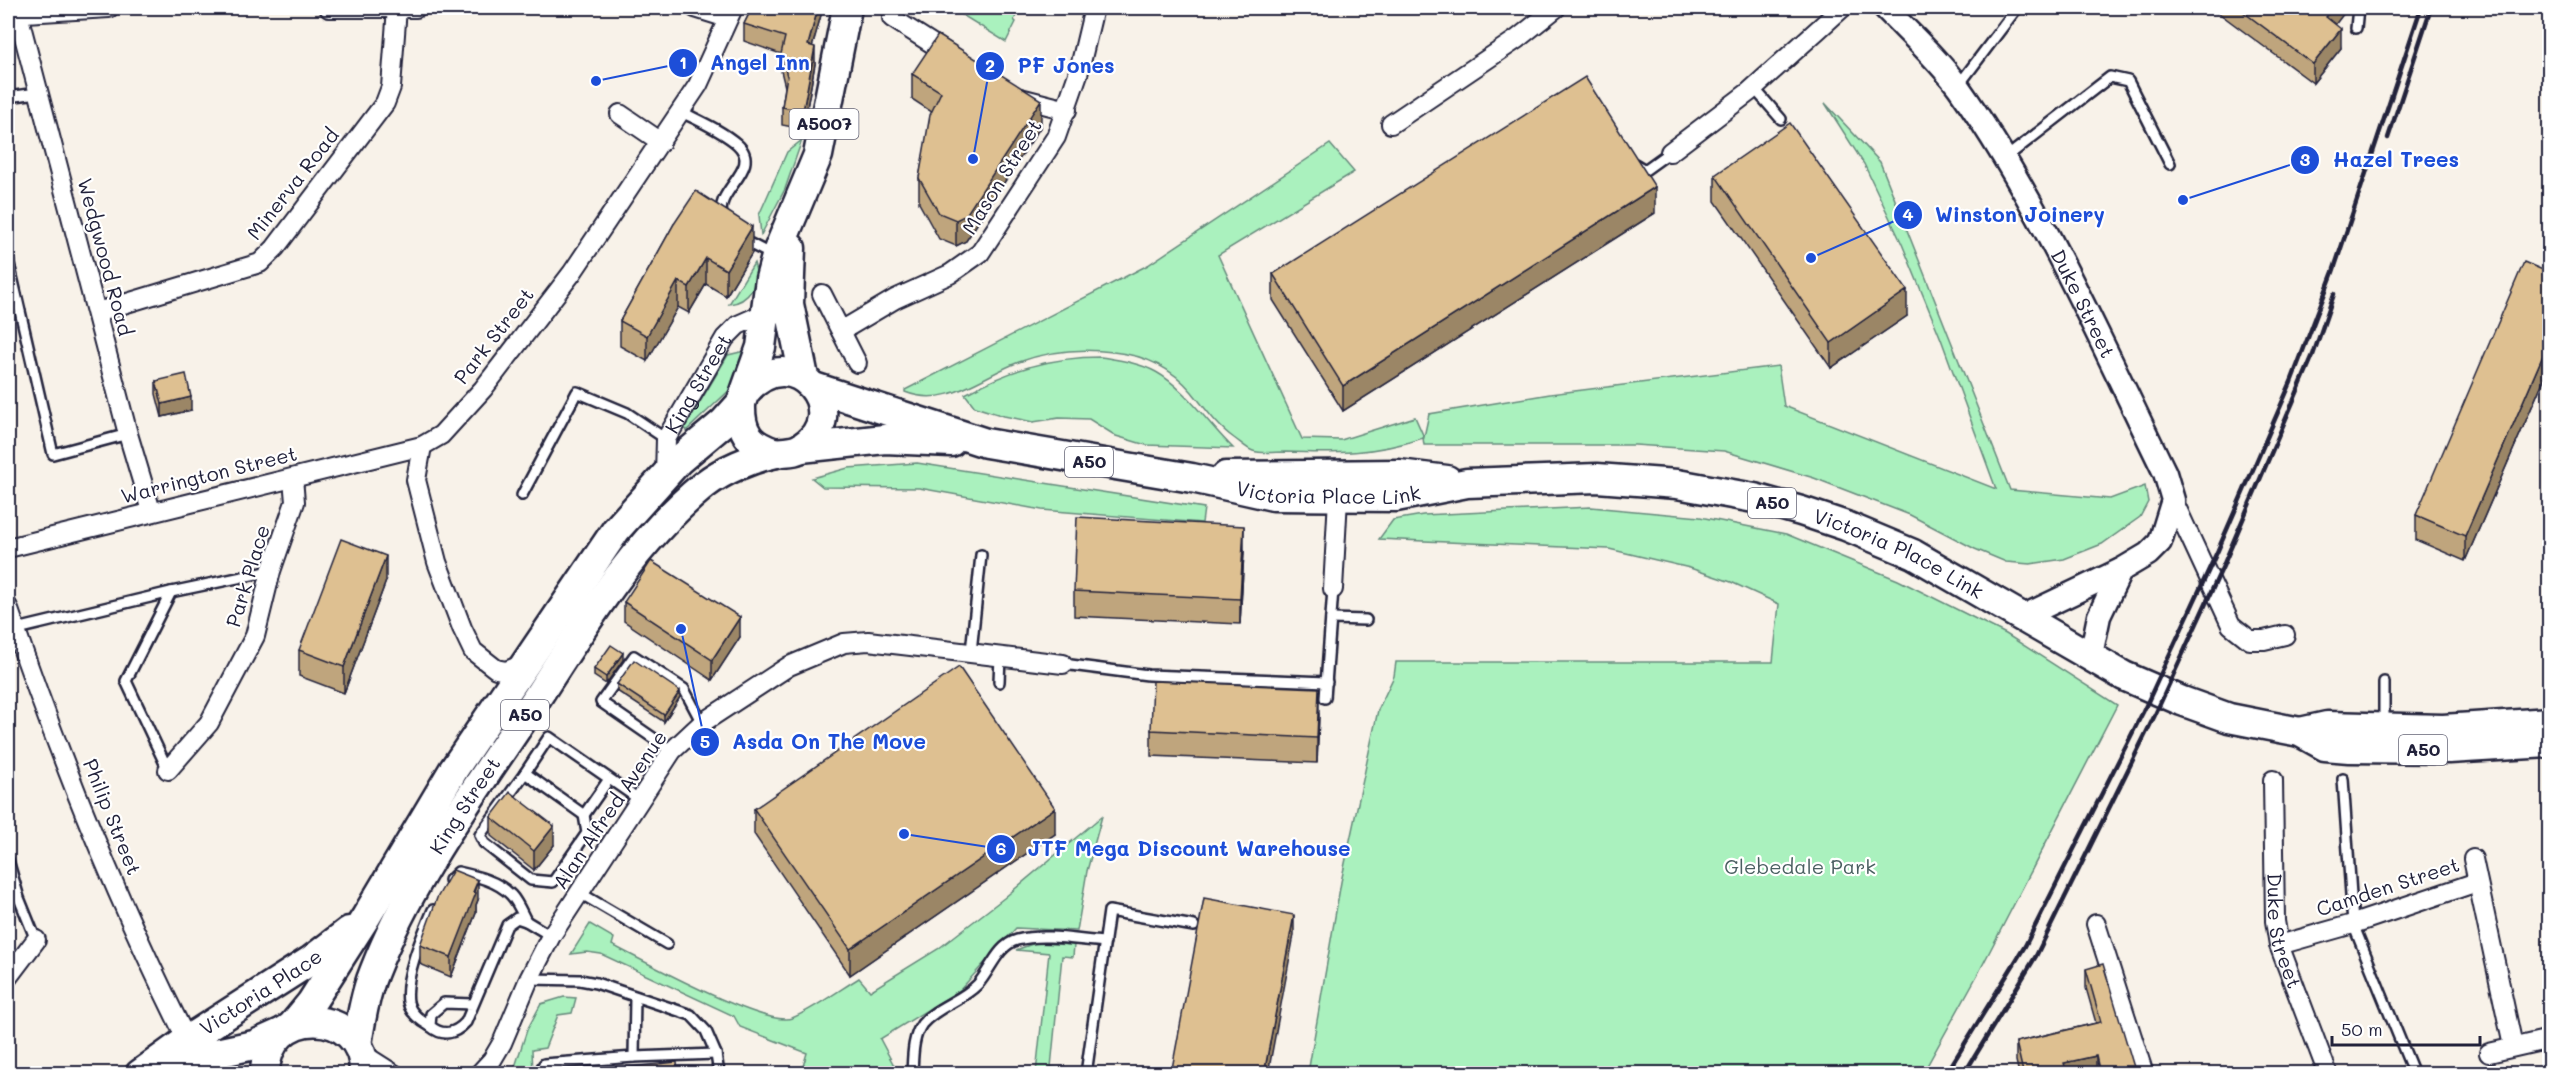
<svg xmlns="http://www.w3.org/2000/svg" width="2557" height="1081" viewBox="0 0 2557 1081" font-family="Mali,sans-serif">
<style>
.green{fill:#aaf1be;stroke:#668a7c;stroke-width:1.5}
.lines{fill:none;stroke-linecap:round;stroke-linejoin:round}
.service-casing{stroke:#22223b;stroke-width:14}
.minor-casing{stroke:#22223b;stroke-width:22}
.tertiary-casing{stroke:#22223b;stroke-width:27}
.primary-casing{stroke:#22223b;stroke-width:33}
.service{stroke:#fff;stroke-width:9}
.minor{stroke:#fff;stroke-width:18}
.tertiary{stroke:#fff;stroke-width:22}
.primary{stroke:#fff;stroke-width:28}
.rail{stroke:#22223b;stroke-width:4.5}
.wall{fill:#bfa57d;stroke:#22223b;stroke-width:1.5}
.shaded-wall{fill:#9b8666;stroke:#22223b;stroke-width:1.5}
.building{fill:#dec091;stroke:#22223b;stroke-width:1.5}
.labels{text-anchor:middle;stroke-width:4.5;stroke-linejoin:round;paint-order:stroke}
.shield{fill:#fff;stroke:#646476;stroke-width:1.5}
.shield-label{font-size:18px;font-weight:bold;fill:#22223b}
.street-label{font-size:20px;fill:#22223b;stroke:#fff}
.park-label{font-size:20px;fill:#4b6062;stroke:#fff}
.leader{fill:none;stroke:#1d4ed8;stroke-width:2}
.callout-dot{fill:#1d4ed8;stroke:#fff;stroke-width:2}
.mark-label{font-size:18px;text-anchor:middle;font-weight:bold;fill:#fff}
.callout-label{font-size:21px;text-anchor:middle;font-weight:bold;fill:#1d4ed8;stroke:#fff;stroke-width:4.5;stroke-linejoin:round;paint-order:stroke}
</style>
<rect width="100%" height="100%" fill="#f8f2e9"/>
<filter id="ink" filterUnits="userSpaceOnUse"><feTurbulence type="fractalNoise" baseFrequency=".0167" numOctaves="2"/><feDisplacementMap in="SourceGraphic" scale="12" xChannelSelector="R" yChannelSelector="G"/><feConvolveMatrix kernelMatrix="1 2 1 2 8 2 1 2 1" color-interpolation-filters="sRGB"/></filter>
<g filter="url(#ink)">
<g class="green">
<polygon points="951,8 1020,8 1014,20 1016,22 1006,42"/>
<path d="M1825,103L1880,162L2010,490L2110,499L2145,486L2148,502L2140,517L2102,544L2064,559L2030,564L2006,562L1975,549L1910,515L1814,478L1724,451L1635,445H1424L1423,438C1374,454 1336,454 1285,452C1275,452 1262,454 1253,451C1247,449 1240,442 1234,438C1217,426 1205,408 1192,392C1171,367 1144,355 1113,352C1081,348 1049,351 1019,362C981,376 947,409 905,392V390L1148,265L1330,144L1354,172L1218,255L1302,439L1341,440L1415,417L1424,437L1429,414L1550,394L1778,366L1784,406L1996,489L1941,339L1902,244L1864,164Z"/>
<polygon points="802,140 785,189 761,235 759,215 787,152"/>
<path d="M754,263C761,283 749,302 729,304Z"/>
<polygon points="753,349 736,384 686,431 685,427 728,355"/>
<path d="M1101,357C1119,360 1140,363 1156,372C1185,388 1209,425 1233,448L1146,445L1116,436L1089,419L1059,418L1033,422L1004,416L975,407L965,394C1009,370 1051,357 1101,357Z"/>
<polygon points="917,463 1204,508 1202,523 1042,510 919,488 823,487 812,478 848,468"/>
<polygon points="1591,507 1700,517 1786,534 1898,580 2006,634 2117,705 1979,972 1923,1073 1308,1073 1341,882 1378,710 1394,676 1396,662 1773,662 1779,604 1731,582 1690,568 1609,549 1379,539 1393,520 1423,515"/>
<path d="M1102,816L1087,871L1077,931L1016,928L960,990L880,1039L898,1073H801L807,1053L740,1027L734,1016L601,954L587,952L571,954L590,924L614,938L612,945C642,960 765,1028 792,1018C811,1011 841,989 859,978L870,991L938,949L1004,898Z"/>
<polygon points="1035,943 1074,945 1073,957 1062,956 1051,1067 1069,1069 1071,1073 1036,1073 1049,953 1016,950"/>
<polygon points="564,997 576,998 572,1013 558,1015 545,1048 532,1050 533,1073 513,1073 527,1030 541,1004"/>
</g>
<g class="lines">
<defs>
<g id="service">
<polyline points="2356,28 2358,8"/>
<polyline points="1958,86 2017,8"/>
<polyline points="1754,88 1781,119"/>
<polyline points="8,97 37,93"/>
<path d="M680,111C699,121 721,130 737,144C765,169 711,191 723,218"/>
<polyline points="2004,159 2110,77 2128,81 2170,164"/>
<polyline points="1635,164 1645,170 1670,152"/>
<polyline points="741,239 774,256"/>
<polyline points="8,259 53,454 128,434"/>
<polyline points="522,495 577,392 627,413 666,439"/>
<polyline points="1331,619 1366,620"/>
<polyline points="13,630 171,592 271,571"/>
<polyline points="971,652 981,555"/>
<polyline points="1063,664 1148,675 1327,682"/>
<polyline points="999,682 1000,656"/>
<polyline points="1325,698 1333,589"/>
<polyline points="2384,725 2384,682"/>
<polyline points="672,751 601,702 634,656 684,689 702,723"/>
<polyline points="168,770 126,681 171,592"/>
<polyline points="525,773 480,835 484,843 531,880 553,882 587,833 584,815"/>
<polyline points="609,779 584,815 525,773 549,737 640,800"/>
<polyline points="2343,779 2353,924 2414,1074"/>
<polyline points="8,860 19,898 36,940"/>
<path d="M450,880L458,872C476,876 498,881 511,895C517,901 522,913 526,921"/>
<polyline points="580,893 667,944"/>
<polyline points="529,979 580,980 596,983 691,1015 706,1031 716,1054 719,1074"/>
<path d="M473,1004L444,1003L431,1014L430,1026C443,1037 455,1034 466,1022L507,925L517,918L526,921L551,936"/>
<path d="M430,1026C421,1021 410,1013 408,1002C404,976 423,934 433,910"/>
<polyline points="634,1057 635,997"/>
<polyline points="538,1074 544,1064 634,1057 716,1054"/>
<path d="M912,1074C913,1058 912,1038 922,1024C936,1007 962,1001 978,984C990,971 998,945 1017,940C1044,933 1077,940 1105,942"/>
<polyline points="1086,1074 1109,911 1194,926"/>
</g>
<g id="minor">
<polyline points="329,8 416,8"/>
<polyline points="695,8 727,18"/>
<polyline points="8,14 109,8"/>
<polyline points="18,14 128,434 151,511"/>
<polyline points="892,18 953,57"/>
<polyline points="1020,98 1067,110"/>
<polyline points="620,114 661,142"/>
<polyline points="1391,124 1517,39 1556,8"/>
<polyline points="1670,152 1749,92 1842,8"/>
<polyline points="822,294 857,363"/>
<polyline points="97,312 260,263 275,248 385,103 391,87 397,8"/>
<polyline points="841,331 895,299 950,274 980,253 1056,137 1079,71 1094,8"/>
<polyline points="422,446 416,480 437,562 462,628 473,651 496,669 506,671 526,663"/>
<path id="s1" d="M665,475L666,439L725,338L738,325L765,313"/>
<polyline points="2173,500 2231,625 2250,640 2264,640 2285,635"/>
<polyline points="8,548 422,446 441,435 483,389 572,273 698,85 733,8"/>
<polyline points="1333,589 1338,498"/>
<path d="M8,607C58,754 117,901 187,1040"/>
<polyline points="168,770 209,723 255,636 271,571 295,502 293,478"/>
<path id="s2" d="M2273,780L2275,921L2279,945L2328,1074"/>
<polyline points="2473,859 2513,1046"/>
<polyline points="2096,924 2144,1074"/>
<polyline points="2279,945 2353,924 2477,882"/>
<polyline points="8,977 36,940"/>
<polyline points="361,1053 394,1074"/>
<polyline points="2489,1053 2550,1039"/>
<polyline points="479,1074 492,1060 502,1043 529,979 551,936 672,751 702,723 789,666 844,643 868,641 1063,664"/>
</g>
<g id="tertiary">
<path id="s3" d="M1885,8C1908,32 1940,61 1959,88C2041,204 2102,345 2165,473L2173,500L2160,542L2148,554L2121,570L2022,617"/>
<polyline points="2091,655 2099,616 2121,570"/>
</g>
<g id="primary">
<polyline points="791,248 789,304 804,377"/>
<path id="s4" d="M814,387L986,443L1192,478L1273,496L1396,497L1467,483L1597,478L1677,484L1754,498L1801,511L1846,526L1913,554L2124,676L2182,701L2229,718L2300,732L2325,746L2349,748L2449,749L2550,743"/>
<path d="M741,403C740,432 749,445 776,453"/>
<polyline points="801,448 885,439 951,442"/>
<polyline points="1226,476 1399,474 1447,480"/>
<polyline points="2300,732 2327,726 2443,729 2550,722"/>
<polyline points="292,1026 311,1003 366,917 454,769 616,530 679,460 723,423 741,403 761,347 770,279 777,253 818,155 847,8"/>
<path id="s5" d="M357,1044C361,1020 365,994 374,972C411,877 473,794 529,710C581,630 630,546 704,485C723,470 752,458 776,453C785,451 794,453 802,447C854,414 795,337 747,390"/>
<polyline points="160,1065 254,1045 283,1032"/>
<path id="s6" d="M140,1074L187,1040L310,961L349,931"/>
<path d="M265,1074C265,1003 366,1005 364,1074"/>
</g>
</defs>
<use href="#service" class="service-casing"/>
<use href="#minor" class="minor-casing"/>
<use href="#tertiary" class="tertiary-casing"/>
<use href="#primary" class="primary-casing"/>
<use href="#service" class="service"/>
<use href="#minor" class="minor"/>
<use href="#tertiary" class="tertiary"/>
<use href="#primary" class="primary"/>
<g class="rail">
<polyline points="2388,138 2431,8"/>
<polyline points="1946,1074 2025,946 2143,712 2218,550 2291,382 2333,272 2421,8"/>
<polyline points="1964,1074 2036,956 2154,717 2223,566 2313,355 2334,294"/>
</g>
</g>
<g class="wall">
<polygon points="752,8 823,8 812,46 815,64 803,129 782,125 782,107 785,87 781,71 781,54 744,41 744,24"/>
<polygon points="2212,8 2347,8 2347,9 2335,24 2341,48 2313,83"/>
<polygon points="912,74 1041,126 966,241 956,246 939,239 919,203 919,178 932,112 912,99"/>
<polygon points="1715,175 1907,316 1831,368 1715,201"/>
<polygon points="1655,213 1343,411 1273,300 1273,274"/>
<polygon points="674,224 752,253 726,296 706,284 689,313 678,307 647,361 620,346 620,321"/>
<polygon points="2550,273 2550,365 2465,561 2416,540 2416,515"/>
<polygon points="156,381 191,410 162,417 156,394"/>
<polygon points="1244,551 1240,624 1074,616 1074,591"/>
<polygon points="386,581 344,693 299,676 299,650"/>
<polygon points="624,602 740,637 712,680 624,621"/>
<polygon points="623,660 606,684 594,676 594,669"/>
<polygon points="617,684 680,697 664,722 617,691"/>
<polygon points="1319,714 1317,763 1151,756 1151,730"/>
<polygon points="754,809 1055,834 850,975 754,834"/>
<polygon points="491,817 554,845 534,870 491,836"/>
<polygon points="478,900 476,905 476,913 451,977 420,964 420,945"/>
<polygon points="2086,969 2136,1074 2019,1074 2016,1061 2016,1042 2096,1023 2086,988"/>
</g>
<g class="shaded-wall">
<polygon points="818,8 823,8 808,62 808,45"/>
<polygon points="2333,8 2347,8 2347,9 2326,37 2326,17"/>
<polygon points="2341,29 2341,48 2313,83 2313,64"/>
<polygon points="815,47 815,64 803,129 803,111"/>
<polygon points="1041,100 1041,126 966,241 956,246 956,220"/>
<polygon points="1655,187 1655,213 1343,411 1343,386"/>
<polygon points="752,227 752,253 726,296 726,270"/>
<polygon points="706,258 706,284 689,313 689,287"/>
<polygon points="678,281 678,307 647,361 647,336"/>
<polygon points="1907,290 1907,316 1831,368 1831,343"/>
<polygon points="2550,339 2550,365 2465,561 2465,536"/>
<polygon points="191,397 191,410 162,417 162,404"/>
<polygon points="1244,526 1244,551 1240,624 1240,599"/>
<polygon points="386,556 386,581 344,693 344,667"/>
<polygon points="740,617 740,637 712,680 712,660"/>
<polygon points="623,653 623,660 606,684 606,677"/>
<polygon points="1319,688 1319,714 1317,763 1317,738"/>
<polygon points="680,691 680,697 664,722 664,715"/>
<polygon points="1055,808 1055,834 850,975 850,949"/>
<polygon points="554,826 554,845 534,870 534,851"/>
<polygon points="478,880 478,900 476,905 476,913 451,977 451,957"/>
<polygon points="1294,915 1294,935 1268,1074 1264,1074"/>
<polygon points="2096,1056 2096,1074 2064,1074 2064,1063"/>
<polygon points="2033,1070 2033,1074 2023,1074 2023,1072"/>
</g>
<g class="building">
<polygon points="752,8 818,8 808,45 815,47 803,111 782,107 787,76 781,54 785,37 744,24"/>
<polygon points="2238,8 2333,8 2326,17 2341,29 2313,64"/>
<polygon points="938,35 1041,100 966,215 956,220 939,213 919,178 930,115 941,92 912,74"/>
<polygon points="1585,77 1655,187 1343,386 1273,274"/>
<polygon points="1790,123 1907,290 1831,343 1715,175"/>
<polygon points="696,191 752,227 726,270 706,258 689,287 678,281 647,336 620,321 674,224"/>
<polygon points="2524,262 2550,273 2550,339 2465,536 2416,515"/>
<polygon points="186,374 191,397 162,404 156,381"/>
<polygon points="1077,517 1244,526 1240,599 1074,591"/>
<polygon points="341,539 386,556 344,667 299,650"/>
<polygon points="651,561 740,617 712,660 624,602"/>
<polygon points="611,645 623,653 606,677 594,669"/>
<polygon points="634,660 680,691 664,715 617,684"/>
<polygon points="959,667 1055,808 850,949 754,809"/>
<polygon points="1153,681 1319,688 1317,738 1151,730"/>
<polygon points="510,792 554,826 534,851 491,817"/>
<polygon points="453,870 478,880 473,892 476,893 451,957 420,945 437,898"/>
<polygon points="1204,898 1294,915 1264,1074 1171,1074"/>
<polygon points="2103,964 2136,1074 2100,1074 2096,1056 2064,1063 2067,1074 2033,1074 2033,1070 2023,1072 2016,1042 2101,1022 2086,969"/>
<polygon points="677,1062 678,1074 565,1074"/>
</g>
</g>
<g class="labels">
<g class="shield">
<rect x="789.5" y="109" width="69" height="30" rx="4.5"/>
<rect x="1065" y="447" width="48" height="30" rx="4.5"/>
<rect x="1748" y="488" width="48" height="30" rx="4.5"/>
<rect x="501" y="700" width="48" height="30" rx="4.5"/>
<rect x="2399" y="735" width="48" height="30" rx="4.5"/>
</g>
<g class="shield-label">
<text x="824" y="130">A5007</text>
<text x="1089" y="468">A50</text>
<text x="1772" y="509">A50</text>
<text x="525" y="721">A50</text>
<text x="2423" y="756">A50</text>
</g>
<g class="street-label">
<text transform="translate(1002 177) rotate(-58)" y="7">Mason Street</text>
<text transform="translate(293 184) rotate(-52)" y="7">Minerva Road</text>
<text transform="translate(105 257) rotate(75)" y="7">Wedgwood Road</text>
<text dy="7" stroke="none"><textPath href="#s3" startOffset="358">Duke Street</textPath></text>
<text transform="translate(494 336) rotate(-52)" y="7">Park Street</text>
<text dy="7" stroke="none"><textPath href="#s1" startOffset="100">King Street</textPath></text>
<text transform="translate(209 475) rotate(-14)" y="7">Warrington Street</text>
<text dy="7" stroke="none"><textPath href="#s4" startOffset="528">Victoria Place Link</textPath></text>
<text dy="7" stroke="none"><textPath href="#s4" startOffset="1112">Victoria Place Link</textPath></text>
<text transform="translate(248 576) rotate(-73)" y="7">Park Place</text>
<text dy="7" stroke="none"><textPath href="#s5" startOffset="264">King Street</textPath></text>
<text transform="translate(610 810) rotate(-56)" y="7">Alan Alfred Avenue</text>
<text transform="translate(112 817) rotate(68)" y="7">Philip Street</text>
<text transform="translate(2388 887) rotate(-18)" y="7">Camden Street</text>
<text dy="7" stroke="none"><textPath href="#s2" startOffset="152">Duke Street</textPath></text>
<text dy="7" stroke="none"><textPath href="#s6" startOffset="146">Victoria Place</textPath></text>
</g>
<g class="park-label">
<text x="1800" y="874">Glebedale Park</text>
</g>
</g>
<path class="leader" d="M596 81L683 63M973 159L990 66M2183 200L2305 160M1811 258L1908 215M681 629L705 742M904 834L1001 849"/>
<g class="callout-dot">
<circle cx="596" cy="81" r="6"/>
<circle cx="973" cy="159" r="6"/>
<circle cx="2183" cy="200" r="6"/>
<circle cx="1811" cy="258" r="6"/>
<circle cx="681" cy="629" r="6"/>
<circle cx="904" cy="834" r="6"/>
<circle cx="683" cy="63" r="15"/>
<circle cx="990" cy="66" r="15"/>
<circle cx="2305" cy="160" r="15"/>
<circle cx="1908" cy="215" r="15"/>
<circle cx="705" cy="742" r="15"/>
<circle cx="1001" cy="849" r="15"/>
</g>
<g class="mark-label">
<text x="683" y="69">1</text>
<text x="990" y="72">2</text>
<text x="2305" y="166">3</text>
<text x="1908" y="221">4</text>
<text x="705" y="748">5</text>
<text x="1001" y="855">6</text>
</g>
<g class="callout-label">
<text x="760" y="70">Angel Inn</text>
<text x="1066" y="73">PF Jones</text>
<text x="2396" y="167">Hazel Trees</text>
<text x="2020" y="222">Winston Joinery</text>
<text x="829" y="749">Asda On The Move</text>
<text x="1189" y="856">JTF Mega Discount Warehouse</text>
</g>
<rect width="2557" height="1081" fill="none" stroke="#fff" stroke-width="30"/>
<rect x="15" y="15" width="2527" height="1051" fill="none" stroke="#22223b" stroke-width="2" filter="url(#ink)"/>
<path d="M2332 1036v9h148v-9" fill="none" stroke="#22223b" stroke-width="3"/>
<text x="2341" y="1036" font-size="18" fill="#22223b" stroke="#ffffff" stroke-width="4.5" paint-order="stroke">50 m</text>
</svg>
